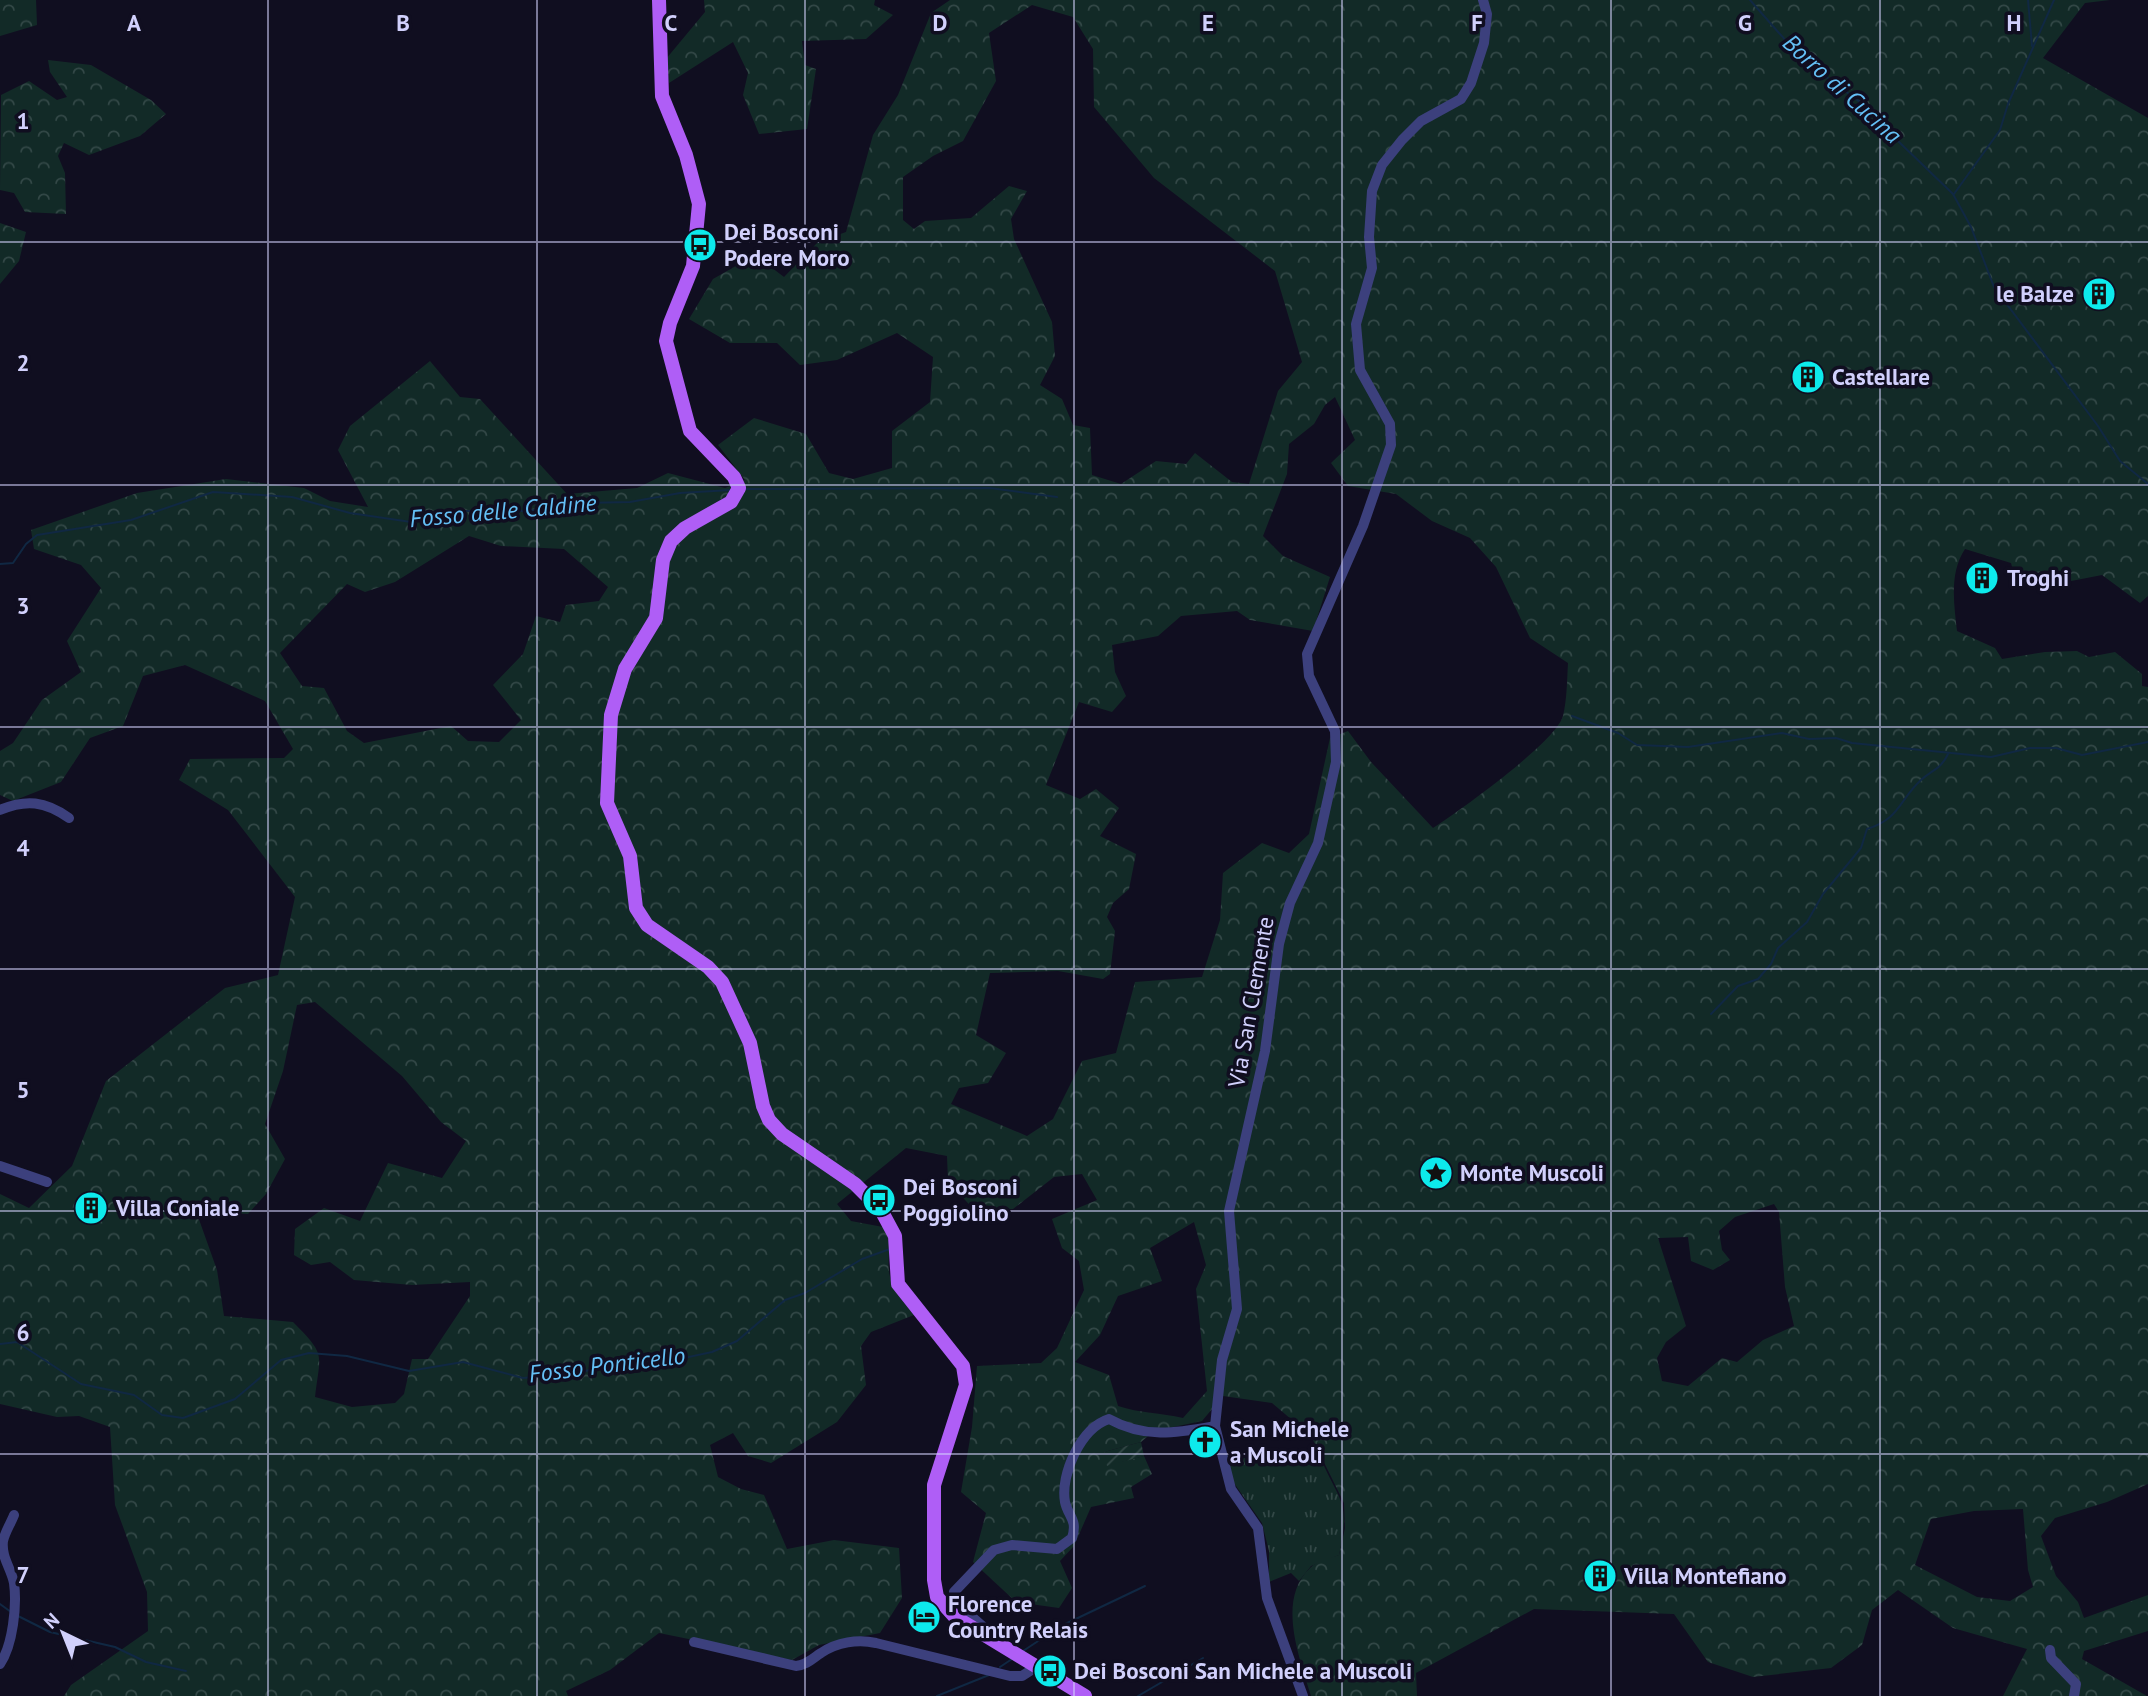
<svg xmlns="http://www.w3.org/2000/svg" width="2148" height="1696" viewBox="0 0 2148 1696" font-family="'PT Sans',sans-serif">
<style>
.grass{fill:url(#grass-tufts)}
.forest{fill:url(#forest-crowns);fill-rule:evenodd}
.garden{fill:url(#garden-furrows)}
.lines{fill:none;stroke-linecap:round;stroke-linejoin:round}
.stream{stroke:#102843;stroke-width:2}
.minor{stroke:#3c407d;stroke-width:10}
.major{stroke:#af5ef6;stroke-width:14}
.grid{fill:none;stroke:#d1d0fc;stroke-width:2;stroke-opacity:0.55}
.labels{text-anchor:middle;stroke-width:7;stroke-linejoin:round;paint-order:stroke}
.poi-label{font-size:23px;font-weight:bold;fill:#d1d0fc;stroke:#100e20;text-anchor:start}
.street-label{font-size:23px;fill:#d1d0fc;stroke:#100e20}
.water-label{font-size:24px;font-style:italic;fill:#64c0f6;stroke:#100e20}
.grid-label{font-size:23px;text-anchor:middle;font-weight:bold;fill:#d1d0fc;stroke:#100e20;stroke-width:7;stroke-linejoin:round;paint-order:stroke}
</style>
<defs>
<pattern id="grass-tufts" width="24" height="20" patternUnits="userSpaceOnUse" patternTransform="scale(1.75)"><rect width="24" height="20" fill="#122a27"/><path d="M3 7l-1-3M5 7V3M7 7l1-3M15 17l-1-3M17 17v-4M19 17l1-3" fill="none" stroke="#334847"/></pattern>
<pattern id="forest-crowns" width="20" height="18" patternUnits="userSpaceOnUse" patternTransform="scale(1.75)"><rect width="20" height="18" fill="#122a27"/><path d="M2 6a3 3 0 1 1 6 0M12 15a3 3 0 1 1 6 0" fill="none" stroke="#334847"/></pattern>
<pattern id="garden-furrows" width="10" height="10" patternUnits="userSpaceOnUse" patternTransform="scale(1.75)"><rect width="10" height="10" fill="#122a27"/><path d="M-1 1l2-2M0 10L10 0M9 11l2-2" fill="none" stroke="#334847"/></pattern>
</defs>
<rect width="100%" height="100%" fill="#100e20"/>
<path class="grass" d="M1226,1455L1293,1466L1300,1458L1320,1457C1340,1503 1351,1501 1339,1555L1311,1566L1299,1581L1291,1573L1269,1582V1551L1262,1523L1234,1483Z"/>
<g class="forest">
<polygon points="0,0 36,0 37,25 0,36"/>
<polygon points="704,0 875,0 874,5 893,15 866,39 802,41 805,65 816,69 807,129 759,134 743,95 748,73 733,42 669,83 666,59 705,12"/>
<path d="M950,0H2110L2085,3L2043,58L2148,118V596L2140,603L2102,575L2066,582L2046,576L2016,581L2011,563L1965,549C1949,573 1954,604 1957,631L1995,648L2002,659L2045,652L2077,651L2089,657L2115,652L2142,674V686L2148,687V1484L2107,1502L2055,1518L2041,1536L2056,1576L2078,1602L2084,1618L2148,1595V1631L2084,1651L2082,1659L2147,1696H2003L2027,1649L1953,1628L1898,1590L1872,1610L1862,1645L1831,1668L1753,1677L1708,1662L1674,1614L1534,1609L1416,1673L1417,1696H1311C1300,1659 1276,1600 1310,1568C1317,1561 1330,1558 1339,1555L1345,1528L1344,1503L1311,1436L1272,1403L1223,1396L1202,1421L1154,1431L1141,1442L1104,1452L1108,1465L1144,1456L1152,1474L1131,1487L1134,1498L1091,1507L1074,1546L1060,1561L1072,1588L1059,1608L1016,1602L973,1562L986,1513L961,1492L972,1427L977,1366L1041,1363L1057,1348L1084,1290L1079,1261L1062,1248L1052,1219L1097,1200L1082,1174L1054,1177L1013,1209L975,1211L948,1181L947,1156L906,1148L837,1204L851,1221L883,1227C895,1244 885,1258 890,1277C894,1292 904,1303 914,1315L871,1332L861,1346L866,1385L837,1422L771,1463L748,1456L733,1433L710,1445L718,1477L741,1489L764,1495L787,1549L834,1540L899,1548L902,1598L880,1633L819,1645L792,1660L659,1633L610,1670L566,1691L568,1696H64L71,1685L148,1631L147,1592L115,1505L110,1427L79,1416L57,1417L0,1404V1194L29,1208L72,1166L106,1081L225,988L278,975L295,897L228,810L179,780L190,759L284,758L293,749L265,701L185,665L143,676L123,726L90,738L61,782L13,801L0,795V751L13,743L42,700L81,672L67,641L101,588L81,565L34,549L31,530L137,493L226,479L304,488L330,501L368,507L338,450L350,426L430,361L460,397L480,399L567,494L637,488L668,473L725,488L745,480L718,445L754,418L806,434L829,473L853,479L892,468V431L930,402L933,357L897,333L837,360L800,365L777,343H730L689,319L713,279L755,255L784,277L818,242L846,232L873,135L898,95L931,13ZM1032,5L1073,17L1093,49L1094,107L1154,178L1275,271L1302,362L1278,391L1249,484L1232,482L1195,453L1186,464L1156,461L1121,484L1092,475L1090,428L1073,425L1062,399L1040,385L1055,356L1052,322L1014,239L1011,219L1027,191L1009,186L971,218L925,221L914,229L903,220V177L933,156L963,141L996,81L989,33ZM1335,397L1355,440L1331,463L1348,486L1396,494L1432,521L1470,538L1496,567L1530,638L1568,663C1567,680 1567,700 1563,716C1556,742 1458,812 1433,828L1371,762L1348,731L1330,738L1309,834L1289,853L1262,843L1223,873L1220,920L1202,977L1135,982L1116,1053L1082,1061L1053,1119L1027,1136L951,1104L959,1088L988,1083L1006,1053L976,1035L990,973L1058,971L1103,979L1110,974L1115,931L1107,917L1113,903L1129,889L1136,854L1100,836L1119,808L1096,789L1080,799L1046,785L1079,702L1112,712L1126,696L1115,672L1112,645L1158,636L1181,616L1237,611L1250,620L1313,631L1330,577L1283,556L1263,536L1287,474L1289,444L1314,424L1325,405ZM469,536L501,546L564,549L608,587L599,601L566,605L560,622L536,616L523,654L493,685L521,720L499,742L468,741L451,726L364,743L347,731L324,688L302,686L280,653L347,584L365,592L395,582ZM315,1002L402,1076L441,1122L466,1141L442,1178L388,1163L360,1221L324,1208L295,1229L294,1255L311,1265L330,1262L354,1280L412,1285L470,1282V1296L428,1359H412L404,1394L395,1403L352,1407L315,1397C320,1353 327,1356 293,1322L224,1316L217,1270L196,1211L248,1214L266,1194L285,1159L265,1124L283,1071L297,1005ZM1774,1204L1779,1212L1785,1287L1794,1326L1763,1340L1737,1362L1722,1358L1688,1386L1662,1381L1657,1358L1666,1342L1686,1326L1658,1238L1688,1237L1691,1261L1713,1270L1730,1260L1722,1250L1719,1231L1735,1217ZM1194,1222L1206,1265L1196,1289L1207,1391L1183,1418C1161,1413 1139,1413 1118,1406L1109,1375L1075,1362L1100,1335L1118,1296L1162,1281L1150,1248ZM2023,1509L2028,1570L2033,1587L2010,1601L1977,1597L1915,1565L1931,1519L1974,1511Z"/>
<polygon points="48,60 91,65 151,100 166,114 140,136 89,155 64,143 58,156 65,173 66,214 25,212 14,193 0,190 1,95 29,81 57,100 67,97 50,72"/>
<polygon points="0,223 26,232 19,261 0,284"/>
</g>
<polygon class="garden" points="1141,1442 1144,1456 1107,1466 1104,1452"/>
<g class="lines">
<g class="stream">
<polyline points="1750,0 1801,58 1872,111 1898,141 1953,194 1971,227 1994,287 2098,426 2120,461 2148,484"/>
<polyline points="2028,0 2032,46"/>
<polyline points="1954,194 2000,130 2008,104 2054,0"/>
<polyline points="746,489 990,488 1057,497"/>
<polyline points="0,564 13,563 26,544 37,535 131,520 213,492 292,497 350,513 411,522 455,511 528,511 584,503 630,502 680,493 731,490"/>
<polyline points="1572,716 1618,733 1637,745 1688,747 1782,733 1809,739 1836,738 1852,743 1991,757 2030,748 2056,748 2082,755 2148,742"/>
<path d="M1711,1014L1738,986L1758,979L1771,964L1778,948L1807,922L1823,894L1861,848L1867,829C1900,819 1899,800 1921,780C1932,770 1941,769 1948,754"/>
<polyline points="0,1344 17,1342 81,1384 134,1395 162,1415 183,1418 235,1399 281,1360 309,1353 347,1356 409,1371 463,1362 523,1378 583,1372 607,1364 653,1357 670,1361 712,1352 737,1341 785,1300 805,1293 862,1259 890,1249"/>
<polyline points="0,1604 11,1612"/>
<polyline points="18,1616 50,1632 115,1647 146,1662 186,1671"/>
<polyline points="1023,1651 1061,1626 1145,1586"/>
<polyline points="1000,1667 1012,1659"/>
<polyline points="937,1696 989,1675"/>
<polyline points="1138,1696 1203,1658"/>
</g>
<g class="minor">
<path d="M0,810C26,799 45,801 69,818"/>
<polyline points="0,1166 47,1182"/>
<path d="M989,1632L962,1608L954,1592L994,1550L1012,1545L1057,1549L1072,1538C1078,1519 1068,1517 1065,1502C1060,1474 1081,1428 1109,1419C1145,1439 1176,1433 1215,1426"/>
<path d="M694,1642L796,1666C807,1665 813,1658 821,1653C837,1642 858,1639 876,1643L1010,1676H1022L1036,1667"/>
<polyline points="2050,1650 2051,1658 2076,1684 2074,1696"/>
<path d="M0,1664C13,1645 17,1605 14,1583C11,1568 1,1557 3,1541C5,1532 11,1523 14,1515"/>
<polyline points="1303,1696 1267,1598 1258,1528 1231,1489 1215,1426 1222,1360 1237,1309 1229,1211 1265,1051 1279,944 1290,903 1318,843 1336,762 1335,731 1309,676 1307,654 1363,526 1391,445 1390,424 1360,370 1356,324 1372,268 1369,237 1372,191 1382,165 1402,140 1421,121 1461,99 1471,83 1484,43 1487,14 1483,0"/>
</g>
<polyline class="major" points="659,0 662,96 686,155 699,204 693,266 670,323 666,341 690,431 734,477 739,488 731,502 685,528 671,541 663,560 656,618 625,669 611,715 607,803 630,856 636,908 647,925 708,967 722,982 750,1043 763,1106 769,1120 782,1134 855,1184 881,1210 895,1236 898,1284 963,1366 966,1385 934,1485 934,1580 937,1597 955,1617 1085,1696"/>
</g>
<path class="grid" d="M268,0V1696M537,0V1696M805,0V1696M1074,0V1696M1342,0V1696M1611,0V1696M1880,0V1696M0,242H2148M0,485H2148M0,727H2148M0,969H2148M0,1211H2148M0,1454H2148"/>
<defs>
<symbol id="bus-disc" viewBox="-11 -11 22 22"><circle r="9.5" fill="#0deaec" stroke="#100e20"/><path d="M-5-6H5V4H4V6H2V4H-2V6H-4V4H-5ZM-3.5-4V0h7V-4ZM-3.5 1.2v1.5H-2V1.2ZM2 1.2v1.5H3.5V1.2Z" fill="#111"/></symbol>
<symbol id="building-disc" viewBox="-11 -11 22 22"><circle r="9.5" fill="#0deaec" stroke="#100e20"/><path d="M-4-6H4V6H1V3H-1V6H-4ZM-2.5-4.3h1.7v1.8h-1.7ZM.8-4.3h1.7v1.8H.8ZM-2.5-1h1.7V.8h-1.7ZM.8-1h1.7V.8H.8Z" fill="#111"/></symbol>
<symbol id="sight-disc" viewBox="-11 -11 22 22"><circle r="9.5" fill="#0deaec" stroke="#100e20"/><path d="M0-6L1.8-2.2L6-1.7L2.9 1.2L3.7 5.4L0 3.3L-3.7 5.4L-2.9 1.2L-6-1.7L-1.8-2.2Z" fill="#111"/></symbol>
<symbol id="church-disc" viewBox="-11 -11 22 22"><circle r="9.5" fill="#0deaec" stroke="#100e20"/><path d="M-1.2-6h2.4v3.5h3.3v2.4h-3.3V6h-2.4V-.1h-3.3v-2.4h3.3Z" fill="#111"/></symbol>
<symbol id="hotel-disc" viewBox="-11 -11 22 22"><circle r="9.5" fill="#0deaec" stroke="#100e20"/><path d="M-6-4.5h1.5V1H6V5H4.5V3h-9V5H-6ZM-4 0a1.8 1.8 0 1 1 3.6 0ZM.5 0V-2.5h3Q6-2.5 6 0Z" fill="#111"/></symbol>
</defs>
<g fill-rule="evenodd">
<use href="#bus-disc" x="681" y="226" width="38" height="38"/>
<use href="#building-disc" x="2080" y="275" width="38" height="38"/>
<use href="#building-disc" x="1789" y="358" width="38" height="38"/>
<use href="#building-disc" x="1963" y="559" width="38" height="38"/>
<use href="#sight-disc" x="1417" y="1154" width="38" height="38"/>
<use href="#bus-disc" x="860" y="1181" width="38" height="38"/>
<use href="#building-disc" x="72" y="1189" width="38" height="38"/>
<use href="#church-disc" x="1186" y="1423" width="38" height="38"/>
<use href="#building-disc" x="1581" y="1557" width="38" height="38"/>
<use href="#hotel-disc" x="905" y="1598" width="38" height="38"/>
<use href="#bus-disc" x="1031" y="1652" width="38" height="38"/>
</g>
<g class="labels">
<g class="poi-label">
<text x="724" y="240">Dei Bosconi<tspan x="724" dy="26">Podere Moro</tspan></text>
<text x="2074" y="302" text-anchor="end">le Balze</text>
<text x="1832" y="385">Castellare</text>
<text x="2007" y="586">Troghi</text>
<text x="1460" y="1181">Monte Muscoli</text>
<text x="903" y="1195">Dei Bosconi<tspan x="903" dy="26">Poggiolino</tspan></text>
<text x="116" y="1216">Villa Coniale</text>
<text x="1230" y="1437">San Michele<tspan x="1230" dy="26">a Muscoli</tspan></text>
<text x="1624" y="1584">Villa Montefiano</text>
<text x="948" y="1612">Florence<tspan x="948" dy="26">Country Relais</tspan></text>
<text x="1074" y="1679">Dei Bosconi San Michele a Muscoli</text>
</g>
<g class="street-label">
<text transform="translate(1251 1002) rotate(-80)" y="8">Via San Clemente</text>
</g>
<g class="water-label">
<text transform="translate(1842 89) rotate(42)" y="8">Borro di Cucina</text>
<text transform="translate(503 511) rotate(-5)" y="8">Fosso delle Caldine</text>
<text transform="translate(607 1365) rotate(-7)" y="8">Fosso Ponticello</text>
</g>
</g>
<g class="grid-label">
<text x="134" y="31">A</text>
<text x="403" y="31">B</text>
<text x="671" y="31">C</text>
<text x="940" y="31">D</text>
<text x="1208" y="31">E</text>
<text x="1477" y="31">F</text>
<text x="1745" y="31">G</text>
<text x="2014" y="31">H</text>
<text x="23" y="129">1</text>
<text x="23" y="371">2</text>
<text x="23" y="614">3</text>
<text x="23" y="856">4</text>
<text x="23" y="1098">5</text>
<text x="23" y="1341">6</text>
<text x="23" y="1583">7</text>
</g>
<g transform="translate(63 1633) rotate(317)" stroke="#100e20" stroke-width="5" paint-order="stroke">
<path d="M0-5L12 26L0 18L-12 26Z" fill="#d1d0fc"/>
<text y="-10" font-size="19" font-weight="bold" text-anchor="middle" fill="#d1d0fc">N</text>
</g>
</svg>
